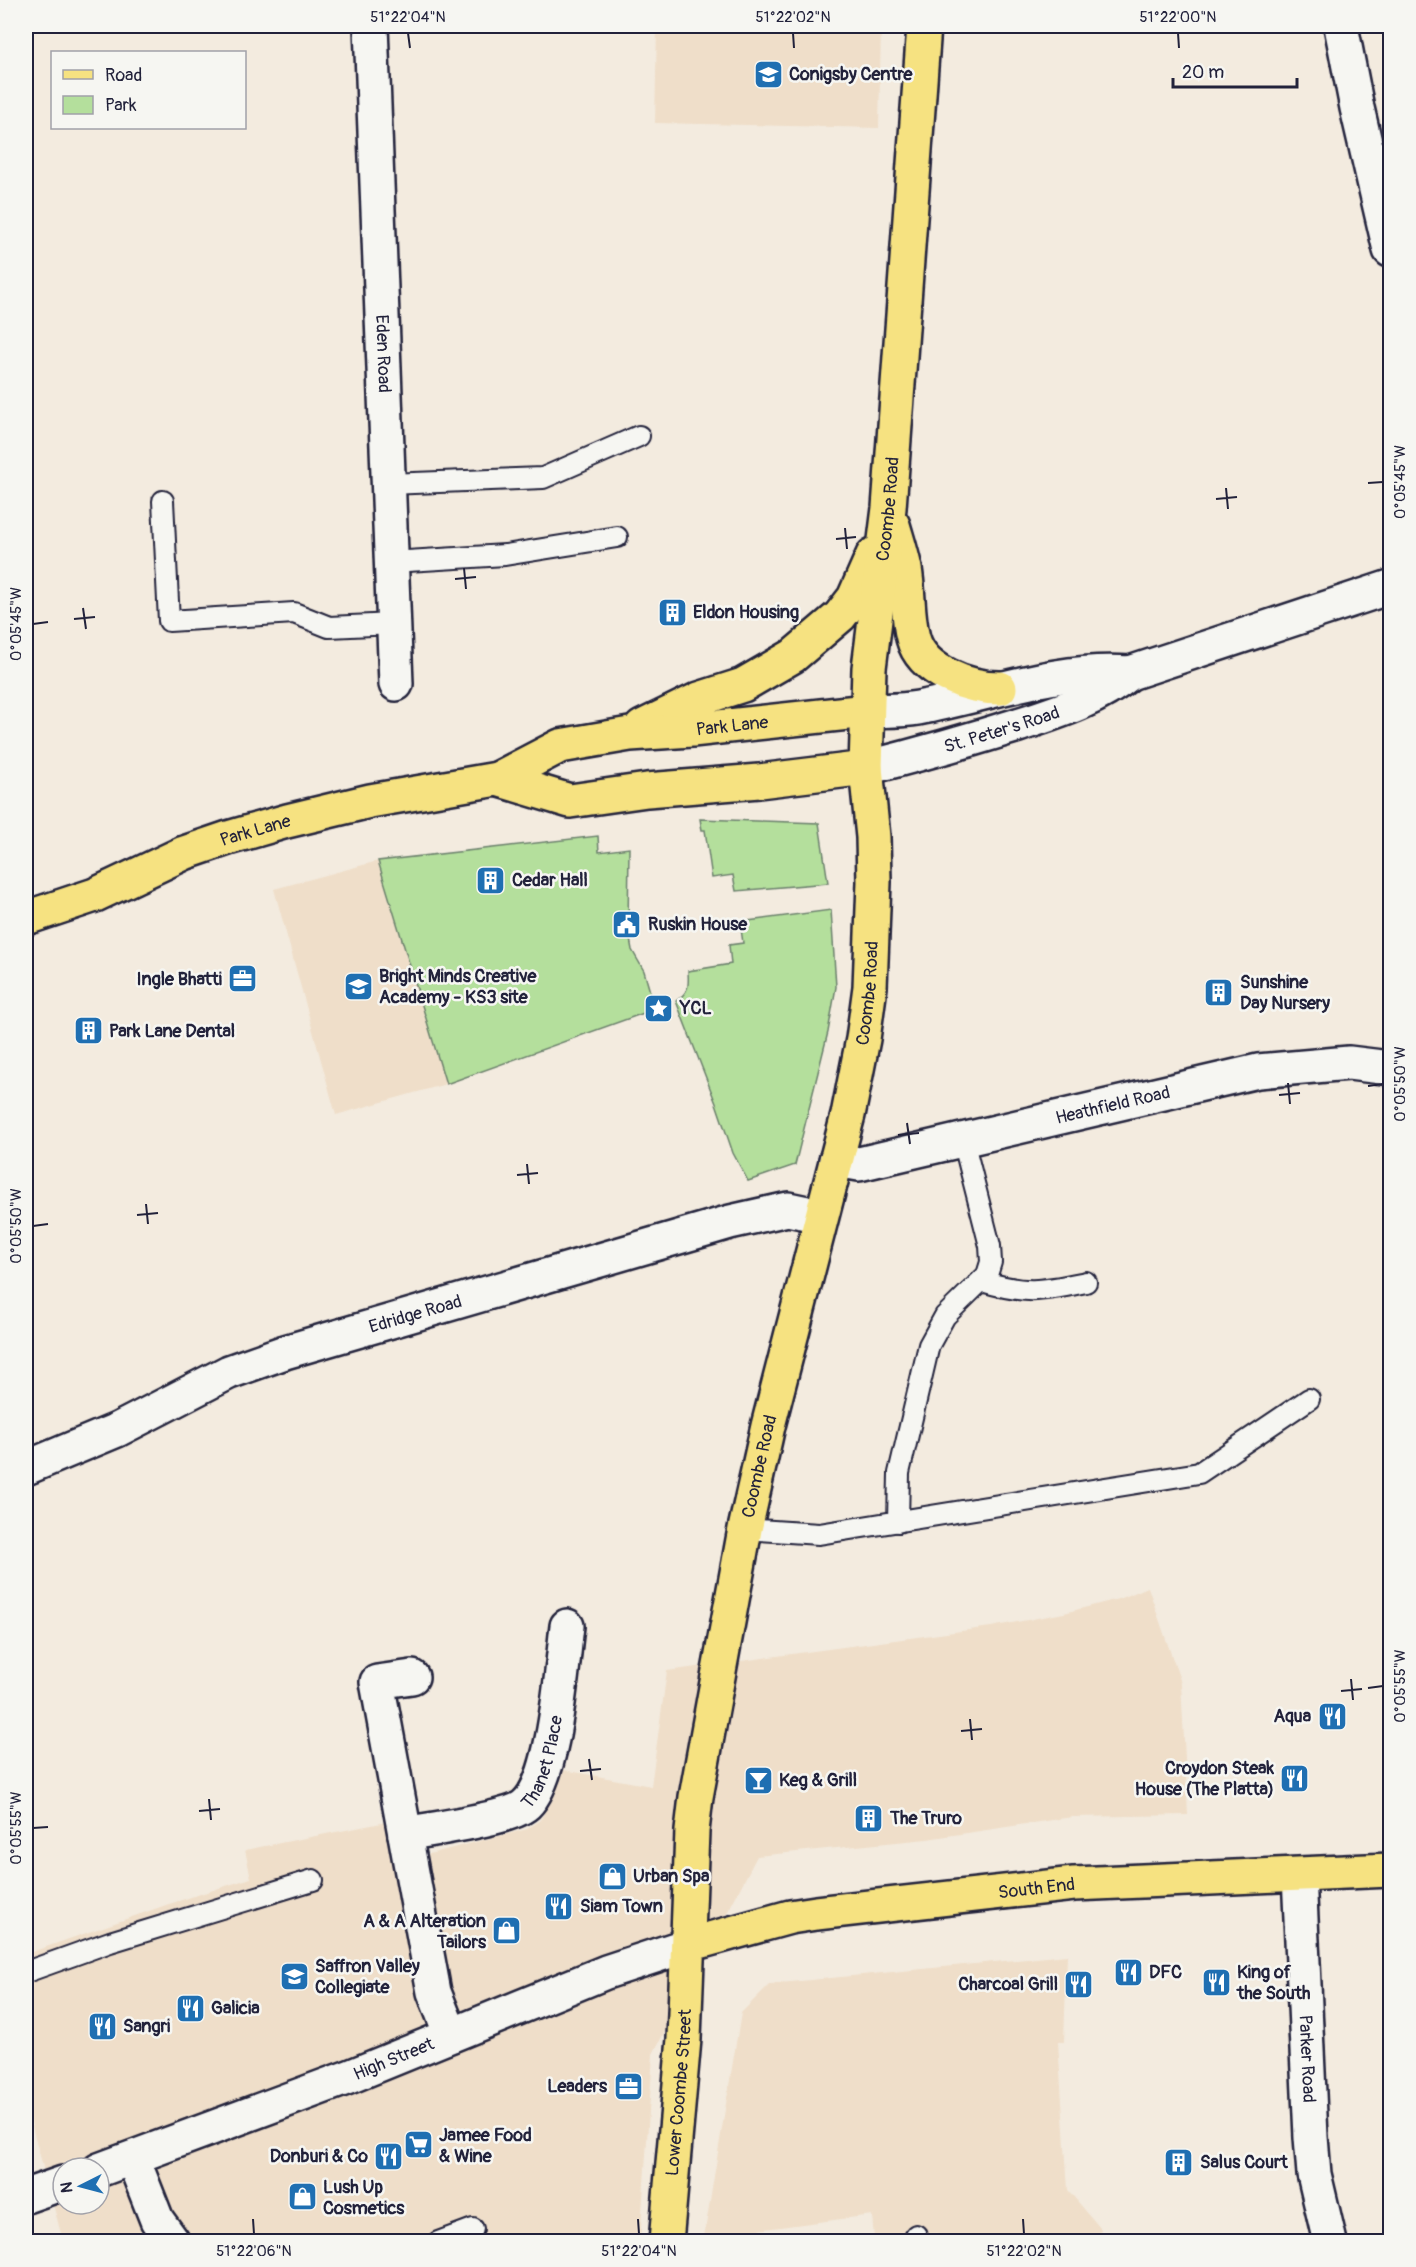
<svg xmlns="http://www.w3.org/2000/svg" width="1416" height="2267" viewBox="0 0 1416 2267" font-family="Pangolin,sans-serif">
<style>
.built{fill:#efdec9;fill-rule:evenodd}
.green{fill:#b4df9c;stroke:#6b806c;stroke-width:1.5}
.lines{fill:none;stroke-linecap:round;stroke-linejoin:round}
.lane-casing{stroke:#22223b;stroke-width:24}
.street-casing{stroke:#22223b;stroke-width:38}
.secondary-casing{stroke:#22223b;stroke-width:38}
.primary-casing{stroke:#22223b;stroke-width:38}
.lane{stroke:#f6f6f2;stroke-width:20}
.street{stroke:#f6f6f2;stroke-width:33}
.secondary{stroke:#f6f6f2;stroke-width:33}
.primary{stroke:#f6e281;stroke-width:33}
.ticks{fill:none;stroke:#22223b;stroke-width:2}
.labels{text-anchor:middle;stroke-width:5;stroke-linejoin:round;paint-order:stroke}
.poi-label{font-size:18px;font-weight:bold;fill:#22223b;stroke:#f6f6f2;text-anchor:start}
.street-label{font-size:18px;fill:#22223b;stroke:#f6f6f2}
.neatline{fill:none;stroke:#22223b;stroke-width:2}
.ticks-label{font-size:15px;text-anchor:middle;fill:#22223b}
</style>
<rect width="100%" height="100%" fill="#f3ebdf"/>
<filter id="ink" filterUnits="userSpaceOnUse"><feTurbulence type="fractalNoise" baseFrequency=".0167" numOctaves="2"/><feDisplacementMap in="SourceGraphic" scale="12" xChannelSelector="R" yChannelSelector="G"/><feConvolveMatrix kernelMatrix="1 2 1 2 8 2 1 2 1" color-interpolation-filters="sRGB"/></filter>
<g filter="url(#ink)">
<g class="built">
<polygon points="657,26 881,26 879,128 655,123"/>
<polygon points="378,861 446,1084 336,1115 274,889"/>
<path d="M1148,1587L1181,1683L1188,1815L1072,1817L927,1839L757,1856L653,2054L640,2241H63L26,2104V1954L169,1904L251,1878L245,1850L397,1820L406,1860L527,1829L541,1820L564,1770L651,1786L667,1671L991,1627L1064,1613L1122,1598ZM63,2168H99V2204H63Z"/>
<polygon points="1067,1955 1064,2042 1058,2042 1068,2190 1101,2229 1097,2241 937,2241 937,2233 874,2239 872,2215 704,2237 741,2013 770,1984"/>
</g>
<g class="green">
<polygon points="700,819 819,823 828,883 736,891 733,875 712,878 705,830 702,830"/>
<polygon points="598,836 599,852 629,848 628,928 632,950 644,971 655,1009 446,1084 378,861"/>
<path d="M831,910L836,987L828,1032L795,1165L748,1181L733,1153L717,1106L676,1001C689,992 689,986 688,971L731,964L729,945L743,943L740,922Z"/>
</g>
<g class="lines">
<defs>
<g id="lane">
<polyline points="388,484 543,478 639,436"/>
<polyline points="163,501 169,621 294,613 329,627 394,624"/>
<polyline points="391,562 505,555 617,537"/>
<path d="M982,1281C1027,1295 1042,1291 1086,1282"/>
<polyline points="898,1522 899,1473 929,1345 945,1316 987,1275 991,1262 990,1246 963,1140"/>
<polyline points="745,1529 819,1534 1199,1473 1309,1399"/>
<polyline points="26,1972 110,1942 313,1880"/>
<polyline points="916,2235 916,2242"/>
<polyline points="438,2242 473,2229"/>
</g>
<g id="street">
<path id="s1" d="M371,26L396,684"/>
<polyline points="1341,26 1357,108 1390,250"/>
<path id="s2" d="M836,1160L859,1164L1258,1071L1349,1063L1390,1068"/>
<path id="s3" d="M26,1468L117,1430L229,1372L285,1352L730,1222L788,1209L821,1216"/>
<polyline points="412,1677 377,1682 434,1992 451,2035"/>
<path id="s4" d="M405,1834C430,1829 507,1819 524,1806C555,1783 562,1665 567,1626"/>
<path id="s5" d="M1299,1875L1311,2137L1314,2174L1330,2242"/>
<polyline points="133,2159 157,2220 173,2242"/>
</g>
<g id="secondary">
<path d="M867,711C884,710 901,711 918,708C989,695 1057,667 1130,673"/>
<path id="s6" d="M866,768C917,755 967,741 1018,725C1058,712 1097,700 1130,673L1390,587"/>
<path id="s7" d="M99,2170L349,2077L606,1972L688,1945"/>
<polyline points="26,2196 63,2183"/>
</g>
<g id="primary">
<path d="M893,525C897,539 902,554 905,569C909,592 907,616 913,638C922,672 969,688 1000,688"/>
<polyline points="642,727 699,699 743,685 793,656 840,616 854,598 873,555"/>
<polyline points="497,779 570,801 647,790 759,781 866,768"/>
<path id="s8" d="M26,918L95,895L184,853L228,838L287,821L370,801L497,779L560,746L630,734L692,730L867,711"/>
<path id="s9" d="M688,1945L790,1917L816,1913L1074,1884L1390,1870"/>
<path id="s10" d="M666,2242L684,2039L692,1831L696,1797L745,1529L768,1426L848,1115L863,1039L870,987L874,882L873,837L866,768L869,668L889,508L924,26"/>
</g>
</defs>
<use href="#lane" class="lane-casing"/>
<use href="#street" class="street-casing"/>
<use href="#secondary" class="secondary-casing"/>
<use href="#primary" class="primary-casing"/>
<use href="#lane" class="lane"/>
<use href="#street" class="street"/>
<use href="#secondary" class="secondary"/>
<use href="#primary" class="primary"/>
</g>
</g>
<path class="ticks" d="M408,33L410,48M793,33L794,48M1178,33L1179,48M1368,483L1383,482M1226,488L1228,509M1216,499L1237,497M845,528L847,549M836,539L856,537M464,568L466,589M455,579L476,577M83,608L86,629M74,619L95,617M33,624L48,622M1288,1083L1290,1104M1368,1086L1383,1084M1279,1095L1300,1093M907,1123L910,1144M898,1135L919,1133M527,1164L529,1184M517,1175L538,1173M146,1204L148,1224M137,1215L158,1213M33,1226L48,1224M1351,1679L1353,1700M1368,1688L1383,1686M1341,1691L1362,1689M970,1719L972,1740M961,1731L982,1729M589,1759L592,1780M580,1771L601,1769M209,1799L211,1820M199,1811L220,1809M33,1828L48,1827M253,2219L254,2234M638,2219L639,2234M1023,2219L1024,2234"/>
<defs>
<symbol id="school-square" viewBox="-11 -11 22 22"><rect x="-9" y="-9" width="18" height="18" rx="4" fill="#1f6fb2" stroke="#f6f6f2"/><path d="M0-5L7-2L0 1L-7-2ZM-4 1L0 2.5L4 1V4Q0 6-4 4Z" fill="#fff"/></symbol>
<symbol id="building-square" viewBox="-11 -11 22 22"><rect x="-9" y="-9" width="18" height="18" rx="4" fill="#1f6fb2" stroke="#f6f6f2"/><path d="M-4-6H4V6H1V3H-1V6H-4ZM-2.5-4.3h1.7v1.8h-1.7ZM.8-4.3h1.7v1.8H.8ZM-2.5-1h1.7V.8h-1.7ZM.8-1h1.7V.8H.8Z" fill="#fff"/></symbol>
<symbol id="civic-square" viewBox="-11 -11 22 22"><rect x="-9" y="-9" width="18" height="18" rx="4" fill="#1f6fb2" stroke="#f6f6f2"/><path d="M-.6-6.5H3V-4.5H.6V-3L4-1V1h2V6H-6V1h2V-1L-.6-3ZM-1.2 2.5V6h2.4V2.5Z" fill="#fff"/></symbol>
<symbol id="office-square" viewBox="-11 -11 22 22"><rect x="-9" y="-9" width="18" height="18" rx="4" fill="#1f6fb2" stroke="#f6f6f2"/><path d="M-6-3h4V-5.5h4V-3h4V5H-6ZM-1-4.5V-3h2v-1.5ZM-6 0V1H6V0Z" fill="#fff"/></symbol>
<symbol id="sight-square" viewBox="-11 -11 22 22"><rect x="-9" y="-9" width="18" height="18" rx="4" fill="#1f6fb2" stroke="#f6f6f2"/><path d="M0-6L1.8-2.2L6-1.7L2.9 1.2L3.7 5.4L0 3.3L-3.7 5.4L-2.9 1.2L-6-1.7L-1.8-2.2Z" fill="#fff"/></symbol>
<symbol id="restaurant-square" viewBox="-11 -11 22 22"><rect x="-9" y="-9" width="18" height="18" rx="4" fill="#1f6fb2" stroke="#f6f6f2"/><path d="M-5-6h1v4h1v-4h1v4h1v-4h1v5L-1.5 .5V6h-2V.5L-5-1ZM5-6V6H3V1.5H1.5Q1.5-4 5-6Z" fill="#fff"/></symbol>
<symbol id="bar-square" viewBox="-11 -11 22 22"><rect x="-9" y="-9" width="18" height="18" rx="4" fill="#1f6fb2" stroke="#f6f6f2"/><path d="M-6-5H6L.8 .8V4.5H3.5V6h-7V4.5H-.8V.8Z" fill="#fff"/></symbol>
<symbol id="shop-square" viewBox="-11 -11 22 22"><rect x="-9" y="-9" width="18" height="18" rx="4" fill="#1f6fb2" stroke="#f6f6f2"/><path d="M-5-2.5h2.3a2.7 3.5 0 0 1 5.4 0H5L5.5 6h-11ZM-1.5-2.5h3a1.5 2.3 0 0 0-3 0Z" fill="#fff"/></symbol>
<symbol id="supermarket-square" viewBox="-11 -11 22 22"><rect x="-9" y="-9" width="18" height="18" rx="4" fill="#1f6fb2" stroke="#f6f6f2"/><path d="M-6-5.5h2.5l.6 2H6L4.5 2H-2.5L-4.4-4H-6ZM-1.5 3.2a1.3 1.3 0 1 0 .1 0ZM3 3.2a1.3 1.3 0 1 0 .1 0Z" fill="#fff"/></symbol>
</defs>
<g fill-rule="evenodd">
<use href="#school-square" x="752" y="58" width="33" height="33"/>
<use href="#building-square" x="656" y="596" width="33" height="33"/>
<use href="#building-square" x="474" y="864" width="33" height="33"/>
<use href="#civic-square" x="610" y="908" width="33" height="33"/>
<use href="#office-square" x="226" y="962" width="33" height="33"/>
<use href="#school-square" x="342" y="970" width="33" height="33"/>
<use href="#building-square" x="1202" y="976" width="33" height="33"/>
<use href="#sight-square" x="642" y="992" width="33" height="33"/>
<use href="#building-square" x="72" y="1014" width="33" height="33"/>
<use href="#restaurant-square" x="1316" y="1700" width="33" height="33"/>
<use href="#restaurant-square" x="1278" y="1762" width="33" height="33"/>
<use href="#bar-square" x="742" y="1764" width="33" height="33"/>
<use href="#building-square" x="852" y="1802" width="33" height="33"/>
<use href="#shop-square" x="596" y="1860" width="33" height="33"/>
<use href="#restaurant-square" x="542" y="1890" width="33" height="33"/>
<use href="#shop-square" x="490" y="1914" width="33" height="33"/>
<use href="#restaurant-square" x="1112" y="1956" width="33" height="33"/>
<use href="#school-square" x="278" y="1960" width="33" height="33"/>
<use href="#restaurant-square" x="1200" y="1966" width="33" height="33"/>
<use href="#restaurant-square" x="1062" y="1968" width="33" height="33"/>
<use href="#restaurant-square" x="174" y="1992" width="33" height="33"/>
<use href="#restaurant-square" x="86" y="2010" width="33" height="33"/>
<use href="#office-square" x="612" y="2070" width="33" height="33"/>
<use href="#supermarket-square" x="402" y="2128" width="33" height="33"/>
<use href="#restaurant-square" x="372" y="2140" width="33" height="33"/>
<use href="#building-square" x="1162" y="2146" width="33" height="33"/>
<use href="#shop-square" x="286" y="2180" width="33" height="33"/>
</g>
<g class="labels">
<g class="poi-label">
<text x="789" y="80">Conigsby Centre</text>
<text x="693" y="618">Eldon Housing</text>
<text x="512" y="886">Cedar Hall</text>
<text x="648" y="930">Ruskin House</text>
<text x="379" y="982">Bright Minds Creative<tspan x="379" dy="21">Academy - KS3 site</tspan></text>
<text x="222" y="985" text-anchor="end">Ingle Bhatti</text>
<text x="1240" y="988">Sunshine<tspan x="1240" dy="21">Day Nursery</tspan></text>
<text x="680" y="1014">YCL</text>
<text x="109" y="1037">Park Lane Dental</text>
<text x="1311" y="1722" text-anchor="end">Aqua</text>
<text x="1274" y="1774" text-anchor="end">Croydon Steak<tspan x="1274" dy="21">House (The Platta)</tspan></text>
<text x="779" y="1786">Keg &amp; Grill</text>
<text x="890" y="1824">The Truro</text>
<text x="633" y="1882">Urban Spa</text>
<text x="580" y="1912">Siam Town</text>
<text x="486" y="1927" text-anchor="end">A &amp; A Alteration<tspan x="486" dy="21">Tailors</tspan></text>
<text x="315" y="1972">Saffron Valley<tspan x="315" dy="21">Collegiate</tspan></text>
<text x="1149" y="1978">DFC</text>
<text x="1237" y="1978">King of<tspan x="1237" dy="21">the South</tspan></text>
<text x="1058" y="1990" text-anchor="end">Charcoal Grill</text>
<text x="211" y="2014">Galicia</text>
<text x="123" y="2032">Sangri</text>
<text x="607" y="2092" text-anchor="end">Leaders</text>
<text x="439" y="2141">Jamee Food<tspan x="439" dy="21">&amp; Wine</tspan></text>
<text x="368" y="2162" text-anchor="end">Donburi &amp; Co</text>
<text x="1200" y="2168">Salus Court</text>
<text x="323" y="2193">Lush Up<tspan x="323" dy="21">Cosmetics</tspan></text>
</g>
<g class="street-label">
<text dy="6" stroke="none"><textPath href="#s1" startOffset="328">Eden Road</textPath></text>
<text dy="6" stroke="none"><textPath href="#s10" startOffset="1755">Coombe Road</textPath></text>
<text dy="6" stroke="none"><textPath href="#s8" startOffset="738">Park Lane</textPath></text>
<text dy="6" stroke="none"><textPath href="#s6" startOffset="141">St. Peter's Road</textPath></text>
<text dy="6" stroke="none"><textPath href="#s8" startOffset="246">Park Lane</textPath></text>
<text dy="6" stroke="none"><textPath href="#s10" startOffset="1269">Coombe Road</textPath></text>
<text dy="6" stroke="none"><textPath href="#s2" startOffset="284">Heathfield Road</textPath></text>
<text dy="6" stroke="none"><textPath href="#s3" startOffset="420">Edridge Road</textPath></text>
<text dy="6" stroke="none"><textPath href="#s10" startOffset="783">Coombe Road</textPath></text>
<text dy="6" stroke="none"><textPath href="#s4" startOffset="172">Thanet Place</textPath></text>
<text dy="6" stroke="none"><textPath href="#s9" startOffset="354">South End</textPath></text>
<text dy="6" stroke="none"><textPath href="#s7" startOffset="315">High Street</textPath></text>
<text dy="6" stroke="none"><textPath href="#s5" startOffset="184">Parker Road</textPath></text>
<text dy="6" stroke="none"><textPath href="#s10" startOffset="150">Lower Coombe Street</textPath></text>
</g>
</g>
<rect width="1416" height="2267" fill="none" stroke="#f6f6f2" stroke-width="66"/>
<rect x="51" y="51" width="195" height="78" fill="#f6f6f2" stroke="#a1a1a9" stroke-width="1.5"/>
<rect x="63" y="70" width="30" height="9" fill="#f6e281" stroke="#a1a1a9" stroke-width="1.5"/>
<text x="105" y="81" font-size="18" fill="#22223b">Road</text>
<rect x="63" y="96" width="30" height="18" fill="#b4df9c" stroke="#a1a1a9" stroke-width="1.5"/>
<text x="105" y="111" font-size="18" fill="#22223b">Park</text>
<g transform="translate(81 2186) rotate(264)"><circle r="28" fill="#f6f6f2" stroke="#a1a1a9" stroke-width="1.5"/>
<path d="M0-4.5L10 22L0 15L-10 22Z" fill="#1f6fb2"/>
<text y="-9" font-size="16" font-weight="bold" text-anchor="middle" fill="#22223b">N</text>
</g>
<path d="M1173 78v9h124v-9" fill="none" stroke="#22223b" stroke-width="3"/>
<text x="1182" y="78" font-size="18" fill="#22223b" stroke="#f6f6f2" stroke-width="4.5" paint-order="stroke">20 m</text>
<rect x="33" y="33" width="1350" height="2201" class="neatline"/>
<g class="ticks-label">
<text x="408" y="22">51°22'04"N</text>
<text x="793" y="22">51°22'02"N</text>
<text x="1178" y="22">51°22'00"N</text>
<text transform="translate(1400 482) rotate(-90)" y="5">0°05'45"W</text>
<text transform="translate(16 624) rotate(-90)" y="5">0°05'45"W</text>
<text transform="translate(1400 1084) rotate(-90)" y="5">0°05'50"W</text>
<text transform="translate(16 1226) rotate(-90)" y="5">0°05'50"W</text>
<text transform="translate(1400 1686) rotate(-90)" y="5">0°05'55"W</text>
<text transform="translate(16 1828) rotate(-90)" y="5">0°05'55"W</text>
<text x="254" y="2256">51°22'06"N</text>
<text x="639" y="2256">51°22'04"N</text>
<text x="1024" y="2256">51°22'02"N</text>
</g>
</svg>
